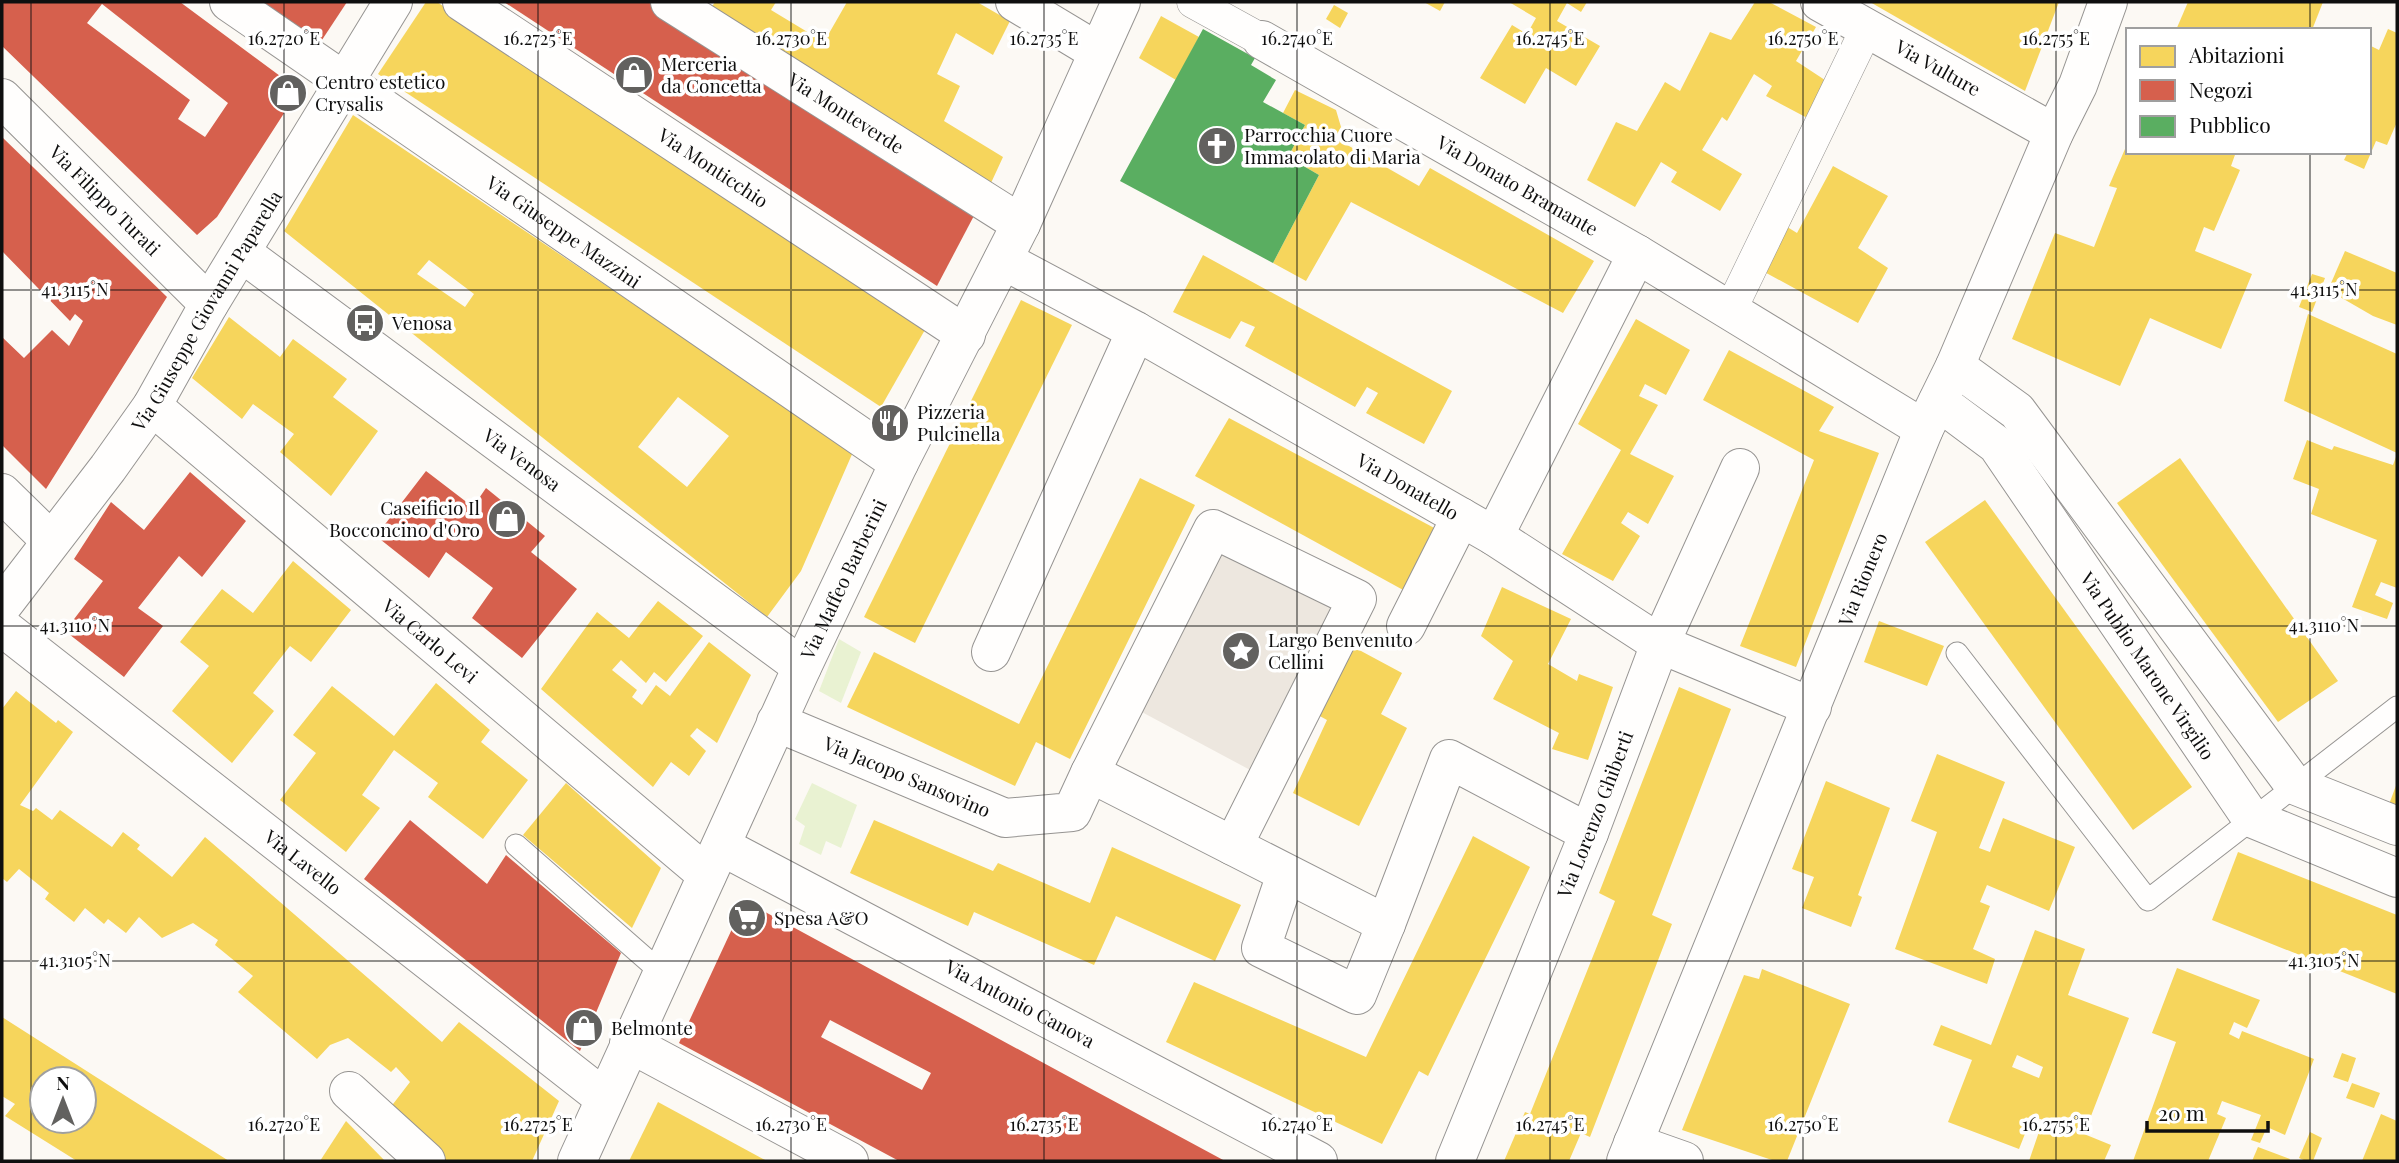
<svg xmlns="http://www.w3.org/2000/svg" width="2399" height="1163" viewBox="0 0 2399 1163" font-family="'Playfair Display',serif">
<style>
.green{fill:#e9f2d2}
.plaza{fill:#ede7df}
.homes{fill:#f6d55c;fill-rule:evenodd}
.shops{fill:#d6604d;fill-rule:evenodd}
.public{fill:#5aae61}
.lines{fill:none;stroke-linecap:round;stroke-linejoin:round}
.service-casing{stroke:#969492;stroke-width:23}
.pedestrian-casing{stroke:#969492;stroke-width:33}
.minor-casing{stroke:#969492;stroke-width:40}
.tertiary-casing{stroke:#969492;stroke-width:40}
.service{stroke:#fffefd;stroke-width:21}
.pedestrian{stroke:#fffefd;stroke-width:32}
.minor{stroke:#fffefd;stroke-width:38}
.tertiary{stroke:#fffefd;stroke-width:38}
.ticks{fill:none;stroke:#0f0f0f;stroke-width:2;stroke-opacity:0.45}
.labels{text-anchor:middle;stroke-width:7;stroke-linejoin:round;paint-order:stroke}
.poi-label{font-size:19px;fill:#0f0f0f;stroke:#fff;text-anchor:start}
.street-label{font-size:19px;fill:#0f0f0f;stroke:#fff}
.ticks-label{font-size:18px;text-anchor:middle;fill:#0f0f0f;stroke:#fff;stroke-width:7;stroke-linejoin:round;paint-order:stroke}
</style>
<rect width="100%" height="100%" fill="#fcf9f4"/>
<g class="green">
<polygon points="839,639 861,652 841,703 819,691"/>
<polygon points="812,783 857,805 841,848 826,841 821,855 799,844 805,826 795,819"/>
</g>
<polygon class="plaza" points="1213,529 1357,599 1267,779 1125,703"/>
<g class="homes">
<polygon points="426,2 437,2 926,328 881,407 378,74"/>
<polygon points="715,2 776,2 771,10 824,42 847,2 977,2 1010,21 993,55 956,33 937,74 960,86 944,121 1003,157 991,183 711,8"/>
<polygon points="1424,2 1445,2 1440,11"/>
<polygon points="1509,2 1587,2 1581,12 1567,3 1557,21 1600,46 1576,86 1546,68 1525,104 1480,78 1512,25 1527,34 1536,18"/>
<polygon points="1755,2 1769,2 1816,27 1796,61 1834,86 1813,121 1766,96 1772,86 1754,74 1727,121 1722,117 1702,150 1742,174 1720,211 1671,182 1677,172 1661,162 1635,207 1587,180 1616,122 1637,131 1665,82 1680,91 1710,32 1731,40"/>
<polygon points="1870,2 2059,2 2025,91"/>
<polygon points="2188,2 2323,2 2312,30 2176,30"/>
<polygon points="1334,5 1348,13 1340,28 1326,19"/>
<polygon points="1161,16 1199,37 1176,80 1139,58"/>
<polygon points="2388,29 2397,33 2397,122 2387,145 2376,141 2364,169 2344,160 2348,152 2369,152 2369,45 2379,50"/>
<polygon points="1295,90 1336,110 1341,127 1335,138 1419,186 1430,168 1594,261 1563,313 1351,202 1306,281 1273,263 1319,175 1288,157 1305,125 1283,113"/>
<path d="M353,115L853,452L801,571L767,617L284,231ZM429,260L474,294L465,307L417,274ZM678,397L729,436L687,487L638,447Z"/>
<polygon points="2128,142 2128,152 2236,152 2231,166 2240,170 2214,231 2204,227 2195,251 2252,274 2221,349 2150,318 2120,386 2012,339 2055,233 2094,247 2117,188 2109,186"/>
<polygon points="1833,166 1888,196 1858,248 1888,268 1858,323 1759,269 1784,225 1797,233"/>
<polygon points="2345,251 2397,273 2397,325 2373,316 2328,290"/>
<polygon points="1203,255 1452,391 1424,444 1366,413 1378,393 1367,387 1355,407 1245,346 1255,327 1241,321 1230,339 1173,312"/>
<polygon points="2312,274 2325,278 2312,312 2299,307"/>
<polygon points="1021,300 1072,325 915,643 864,617"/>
<polygon points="2308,314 2397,354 2397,453 2284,401"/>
<polygon points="229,317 280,357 293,339 347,379 333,397 378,431 331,496 280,452 294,434 253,404 242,419 192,378"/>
<polygon points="1636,319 1690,350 1666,395 1645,384 1639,396 1658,405 1630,454 1674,476 1648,524 1628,512 1621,523 1640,536 1613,581 1562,554 1621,450 1578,424"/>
<polygon points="1729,350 1834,407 1819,431 1879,453 1796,667 1740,646 1814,460 1703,400"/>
<polygon points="1229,418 1438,530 1405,591 1195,476"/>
<polygon points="2307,440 2332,450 2334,446 2393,465 2397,454 2397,588 2381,582 2375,595 2393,603 2387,619 2352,607 2377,540 2311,514 2319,489 2293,479"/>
<polygon points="2180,458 2338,681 2278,722 2117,503"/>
<polygon points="1140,478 1195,505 1070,759 1036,742 1015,786 847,707 874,652 1019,724"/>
<polygon points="1985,500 2192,787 2133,830 1925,542"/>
<polygon points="293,561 351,610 311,662 290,646 253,693 274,711 232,763 172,711 209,666 180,642 222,589 253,613"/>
<polygon points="1502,587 1571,619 1548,664 1577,681 1579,674 1613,687 1588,760 1552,749 1559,733 1493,699 1513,661 1481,636"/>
<polygon points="658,601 703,636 666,682 654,672 646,683 621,660 612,670 637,690 632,697 642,705 656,685 670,696 709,642 751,675 717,743 697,728 690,736 706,751 689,776 671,762 653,787 541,689 597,612 629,638"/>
<polygon points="1879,621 1944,646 1927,686 1864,662"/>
<polygon points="1348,644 1402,673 1381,714 1407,728 1359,826 1293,793 1327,720 1316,714"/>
<polygon points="436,683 490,730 481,742 528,780 483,839 428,797 438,783 394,750 362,795 380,808 346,852 280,800 316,753 293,735 332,686 394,736"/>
<polygon points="1679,687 1731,709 1652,915 1672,924 1590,1137 1581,1133 1569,1161 1504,1161 1525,1112 1530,1114 1615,901 1599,893"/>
<polygon points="16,691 56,723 58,720 73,732 20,805 33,811 36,808 52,820 60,810 112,847 123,832 140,845 137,849 172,877 205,837 442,1042 459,1022 559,1101 532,1161 446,1161 390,1108 410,1082 396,1067 391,1072 348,1038 330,1045 317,1059 238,992 253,976 215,945 218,940 193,923 162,938 139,917 126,933 108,919 104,924 85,908 74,922 45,899 49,893 19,869 7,882 2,878 2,709"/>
<polygon points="1937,754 2005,782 1979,848 1990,852 2003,818 2075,847 2049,911 1987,885 1980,902 1990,906 1973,949 1995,959 1987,984 1895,949 1937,832 1911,821"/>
<polygon points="1826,781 1890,808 1858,895 1862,897 1851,927 1802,908 1814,877 1792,869"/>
<polygon points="566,783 661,868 632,928 523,835"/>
<polygon points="2397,783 2397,810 2388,807"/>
<polygon points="874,820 993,871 998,863 1090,903 1112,847 1241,905 1215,961 1116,916 1094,965 974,912 968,926 850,873"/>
<polygon points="1473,836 1530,867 1428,1076 1419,1071 1382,1144 1166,1042 1194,982 1366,1057"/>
<polygon points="2238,852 2397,915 2397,994 2212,920"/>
<path d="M2035,930L2085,949L2068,995L2129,1018L2084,1134L2111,1145L2104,1161H2029L2043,1120L2032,1116L2019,1149L1948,1122L1972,1060L1933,1045L1941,1025L1991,1045ZM2017,1055L2043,1067L2039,1078L2012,1067Z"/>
<polygon points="2177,968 2260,1000 2247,1028 2234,1022 2229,1034 2239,1039 2242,1031 2314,1059 2285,1135 2267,1127 2260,1143 2251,1140 2261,1115 2222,1101 2217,1114 2226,1118 2208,1161 2133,1161 2176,1042 2152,1033"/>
<polygon points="1762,969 1850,1004 1787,1161 1775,1161 1682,1130 1744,975 1759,979"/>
<path d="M2,1017L132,1100L229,1161H77L5,1116L15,1104L2,1096ZM42,1079H84V1121H42Z"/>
<polygon points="2342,1053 2356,1058 2348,1082 2333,1077"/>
<polygon points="2352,1083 2380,1093 2374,1108 2346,1098"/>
<polygon points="658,1102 767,1161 629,1161"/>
<polygon points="2381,1114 2397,1121 2397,1161 2362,1161"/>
<polygon points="346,1121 385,1161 320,1161"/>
<polygon points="2310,1132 2322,1138 2313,1161 2306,1161 2299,1158"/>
<polygon points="2258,1147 2290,1159 2289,1161 2252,1161"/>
</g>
<g class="shops">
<path d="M2,2H180L299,90L217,217L197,235L2,46ZM102,4L228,103L205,137L178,119L190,100L87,23Z"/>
<polygon points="256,2 347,2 316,49"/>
<polygon points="504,2 648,2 977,210 937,286"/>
<polygon points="2,137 167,297 46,489 2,445 2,337 24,358 52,330 69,346 83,321 75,314 70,321 2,251"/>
<polygon points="426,471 473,507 486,488 545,536 531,552 577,589 522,658 472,618 493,588 446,552 429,578 376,536"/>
<polygon points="190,472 246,521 202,577 179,556 138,608 163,626 124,677 65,631 103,581 74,559 111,502 144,530"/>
<polygon points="410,820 487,884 506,855 621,953 580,1051 364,879"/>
<path d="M745,901L1097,1092L1225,1161H899L679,1043ZM830,1020L931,1073L922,1090L821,1037Z"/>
</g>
<polygon class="public" points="1203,29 1255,58 1251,65 1276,80 1263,102 1305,125 1288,157 1319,175 1273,263 1120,181"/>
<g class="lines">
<defs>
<g id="service">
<polyline points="1957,653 2148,900 2397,707"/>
<polyline points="516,845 662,973"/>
</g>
<g id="pedestrian">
<polyline points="1193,2 1262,40"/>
<polyline points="1730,311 1867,28"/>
</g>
<g id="minor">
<path id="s1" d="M229,2L899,463"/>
<path id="s2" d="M462,2L966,335"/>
<path id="s3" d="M670,2L1021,224"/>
<polyline points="1015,2 1098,52"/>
<path id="s4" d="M1820,2L2054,133"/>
<path id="s5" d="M1262,40L1637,254L1924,429"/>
<path id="s6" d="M2,98L209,304"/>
<path id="s7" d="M242,253L802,667"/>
<path id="s8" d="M1003,260L1136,331L1494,536L1660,644L1812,707"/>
<polyline points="1955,366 2017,411 2294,785 2397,826"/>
<path id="s9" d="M1938,401L1997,445L2251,818L2397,878"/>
<path id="s10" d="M152,406L707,875"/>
<polyline points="2,493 51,541"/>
<polyline points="1494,536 1637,254"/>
<path id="s11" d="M2,606L108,468L152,406L209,304L393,2"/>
<polyline points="1406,626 1461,517"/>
<path id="s12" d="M2,627L604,1098"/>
<polyline points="991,652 1136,331"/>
<path id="s13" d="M776,722L1005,818L1072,812L1090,773L1386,924L1449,759L1589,833"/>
<polyline points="1090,773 1213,529 1357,599 1233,846"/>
<path id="s14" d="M721,846L1318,1161"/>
<polyline points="1286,874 1261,948 1357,995 1386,924"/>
<polyline points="629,1043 849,1161"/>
<polyline points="349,1091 426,1161"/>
<polyline points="1633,1143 1684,1161"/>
<path id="s15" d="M1455,1161L1589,833L1660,644L1740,468"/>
<path id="s16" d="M1626,1161L1924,429L1955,366L2054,133L2078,85L2108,2"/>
</g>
<g id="tertiary">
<path id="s17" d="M577,1161L802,667L899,463L1021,224L1121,2"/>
</g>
</defs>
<use href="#service" class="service-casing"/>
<use href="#pedestrian" class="pedestrian-casing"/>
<use href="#minor" class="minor-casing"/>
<use href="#tertiary" class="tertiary-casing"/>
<use href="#service" class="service"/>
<use href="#pedestrian" class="pedestrian"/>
<use href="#minor" class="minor"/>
<use href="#tertiary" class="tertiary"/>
</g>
<path class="ticks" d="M31,2V1161M284,2V1161M538,2V1161M791,2V1161M1044,2V1161M1297,2V1161M1550,2V1161M1803,2V1161M2056,2V1161M2310,2V30M2310,152V1161M2,290H2397M2,626H2397M2,961H2397"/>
<defs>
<symbol id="shop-disc" viewBox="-11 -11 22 22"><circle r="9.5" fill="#62615f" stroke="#fff"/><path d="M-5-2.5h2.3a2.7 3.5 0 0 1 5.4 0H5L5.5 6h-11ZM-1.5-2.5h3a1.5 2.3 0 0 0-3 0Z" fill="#fff"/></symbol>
<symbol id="church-disc" viewBox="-11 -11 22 22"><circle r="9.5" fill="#62615f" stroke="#fff"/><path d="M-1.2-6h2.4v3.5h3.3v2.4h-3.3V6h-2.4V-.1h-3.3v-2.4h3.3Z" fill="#fff"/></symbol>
<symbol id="bus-disc" viewBox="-11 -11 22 22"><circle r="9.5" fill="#62615f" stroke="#fff"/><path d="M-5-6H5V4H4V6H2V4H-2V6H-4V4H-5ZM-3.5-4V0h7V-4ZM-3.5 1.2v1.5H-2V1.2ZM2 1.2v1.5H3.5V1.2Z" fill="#fff"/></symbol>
<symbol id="restaurant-disc" viewBox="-11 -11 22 22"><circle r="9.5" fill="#62615f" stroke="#fff"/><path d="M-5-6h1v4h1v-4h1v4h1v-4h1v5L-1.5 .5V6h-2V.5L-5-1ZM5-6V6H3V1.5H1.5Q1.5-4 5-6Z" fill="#fff"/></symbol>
<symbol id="sight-disc" viewBox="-11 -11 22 22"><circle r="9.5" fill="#62615f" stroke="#fff"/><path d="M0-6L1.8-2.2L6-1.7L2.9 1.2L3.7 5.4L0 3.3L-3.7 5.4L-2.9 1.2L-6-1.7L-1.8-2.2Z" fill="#fff"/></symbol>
<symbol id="supermarket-disc" viewBox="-11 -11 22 22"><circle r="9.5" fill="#62615f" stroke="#fff"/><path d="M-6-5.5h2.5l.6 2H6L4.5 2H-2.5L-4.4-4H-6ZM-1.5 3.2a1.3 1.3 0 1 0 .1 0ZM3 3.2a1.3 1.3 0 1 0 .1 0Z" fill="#fff"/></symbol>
</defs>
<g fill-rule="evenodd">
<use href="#shop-disc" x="612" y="53" width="44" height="44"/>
<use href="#shop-disc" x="266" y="71" width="44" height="44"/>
<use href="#church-disc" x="1195" y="124" width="44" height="44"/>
<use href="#bus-disc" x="343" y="301" width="44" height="44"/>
<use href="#restaurant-disc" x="868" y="401" width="44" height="44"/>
<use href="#shop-disc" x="485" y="497" width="44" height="44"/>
<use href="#sight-disc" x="1219" y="629" width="44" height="44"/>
<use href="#supermarket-disc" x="725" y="896" width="44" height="44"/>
<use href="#shop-disc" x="562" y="1006" width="44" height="44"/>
</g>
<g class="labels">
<g class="poi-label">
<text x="661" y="71">Merceria<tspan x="661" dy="22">da Concetta</tspan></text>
<text x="315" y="89">Centro estetico<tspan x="315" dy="22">Crysalis</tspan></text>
<text x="1244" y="142">Parrocchia Cuore<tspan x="1244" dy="22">Immacolato di Maria</tspan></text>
<text x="392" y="330">Venosa</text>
<text x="917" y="419">Pizzeria<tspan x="917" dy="22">Pulcinella</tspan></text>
<text x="480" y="515" text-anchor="end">Caseificio Il<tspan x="480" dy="22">Bocconcino d'Oro</tspan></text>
<text x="1268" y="647">Largo Benvenuto<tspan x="1268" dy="22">Cellini</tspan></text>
<text x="774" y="925">Spesa A&amp;O</text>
<text x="611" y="1035">Belmonte</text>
</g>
<g class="street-label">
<text dy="7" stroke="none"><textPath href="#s4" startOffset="135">Via Vulture</textPath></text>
<text dy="7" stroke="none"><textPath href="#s3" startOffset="208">Via Monteverde</textPath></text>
<text dy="7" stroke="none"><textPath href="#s2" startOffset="301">Via Monticchio</textPath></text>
<text dy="7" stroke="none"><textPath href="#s5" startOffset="294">Via Donato Bramante</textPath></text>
<text dy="7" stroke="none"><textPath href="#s6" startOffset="145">Via Filippo Turati</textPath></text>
<text dy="7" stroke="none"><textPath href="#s1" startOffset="406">Via Giuseppe Mazzini</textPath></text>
<text dy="7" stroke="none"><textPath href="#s11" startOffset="360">Via Giuseppe Giovanni Paparella</textPath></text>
<text dy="7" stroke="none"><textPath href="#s7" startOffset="348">Via Venosa</textPath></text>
<text dy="7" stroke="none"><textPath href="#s8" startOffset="464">Via Donatello</textPath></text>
<text dy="7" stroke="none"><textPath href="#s17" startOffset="640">Via Maffeo Barberini</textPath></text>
<text dy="7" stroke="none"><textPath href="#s16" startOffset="628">Via Rionero</textPath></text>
<text dy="7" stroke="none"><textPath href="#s10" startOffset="364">Via Carlo Levi</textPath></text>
<text dy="7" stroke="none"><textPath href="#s9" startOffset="341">Via Publio Marone Virgilio</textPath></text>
<text dy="7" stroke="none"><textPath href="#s13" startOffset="142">Via Jacopo Sansovino</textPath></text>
<text dy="7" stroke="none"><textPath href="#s15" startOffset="374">Via Lorenzo Ghiberti</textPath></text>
<text dy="7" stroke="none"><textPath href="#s12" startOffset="382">Via Lavello</textPath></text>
<text dy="7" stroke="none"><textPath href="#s14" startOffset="338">Via Antonio Canova</textPath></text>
</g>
</g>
<g class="ticks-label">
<text x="284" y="45">16.2720°E</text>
<text x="538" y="45">16.2725°E</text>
<text x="791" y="45">16.2730°E</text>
<text x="1044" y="45">16.2735°E</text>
<text x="1297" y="45">16.2740°E</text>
<text x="1550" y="45">16.2745°E</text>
<text x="1803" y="45">16.2750°E</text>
<text x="2056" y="45">16.2755°E</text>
<text x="75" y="296">41.3115°N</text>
<text x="2324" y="296">41.3115°N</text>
<text x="75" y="632">41.3110°N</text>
<text x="2324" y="632">41.3110°N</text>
<text x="75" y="967">41.3105°N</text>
<text x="2324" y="967">41.3105°N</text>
<text x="284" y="1131">16.2720°E</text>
<text x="538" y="1131">16.2725°E</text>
<text x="791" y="1131">16.2730°E</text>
<text x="1044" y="1131">16.2735°E</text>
<text x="1297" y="1131">16.2740°E</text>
<text x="1550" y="1131">16.2745°E</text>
<text x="1803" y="1131">16.2750°E</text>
<text x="2056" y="1131">16.2755°E</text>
</g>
<rect width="2399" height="1163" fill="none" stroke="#0f0f0f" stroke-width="7"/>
<rect x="2126" y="28" width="245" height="126" fill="#ffffff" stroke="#9f9f9f" stroke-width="2"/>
<rect x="2140" y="46" width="35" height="21" fill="#f6d55c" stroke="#9f9f9f" stroke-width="2"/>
<text x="2189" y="63" font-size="21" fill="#0f0f0f">Abitazioni</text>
<rect x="2140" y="80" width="35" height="21" fill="#d6604d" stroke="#9f9f9f" stroke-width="2"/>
<text x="2189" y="98" font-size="21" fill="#0f0f0f">Negozi</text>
<rect x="2140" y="116" width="35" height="21" fill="#5aae61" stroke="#9f9f9f" stroke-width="2"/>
<text x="2189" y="133" font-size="21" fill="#0f0f0f">Pubblico</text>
<g transform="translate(63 1100)"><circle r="33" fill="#ffffff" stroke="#9f9f9f" stroke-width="2"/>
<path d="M0-5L12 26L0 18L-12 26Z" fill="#62615f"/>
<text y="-10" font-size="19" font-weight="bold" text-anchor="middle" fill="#0f0f0f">N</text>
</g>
<path d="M2147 1121v10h121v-10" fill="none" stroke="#0f0f0f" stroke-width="3.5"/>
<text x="2158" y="1121" font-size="21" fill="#0f0f0f" stroke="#ffffff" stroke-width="5" paint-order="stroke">20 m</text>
</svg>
